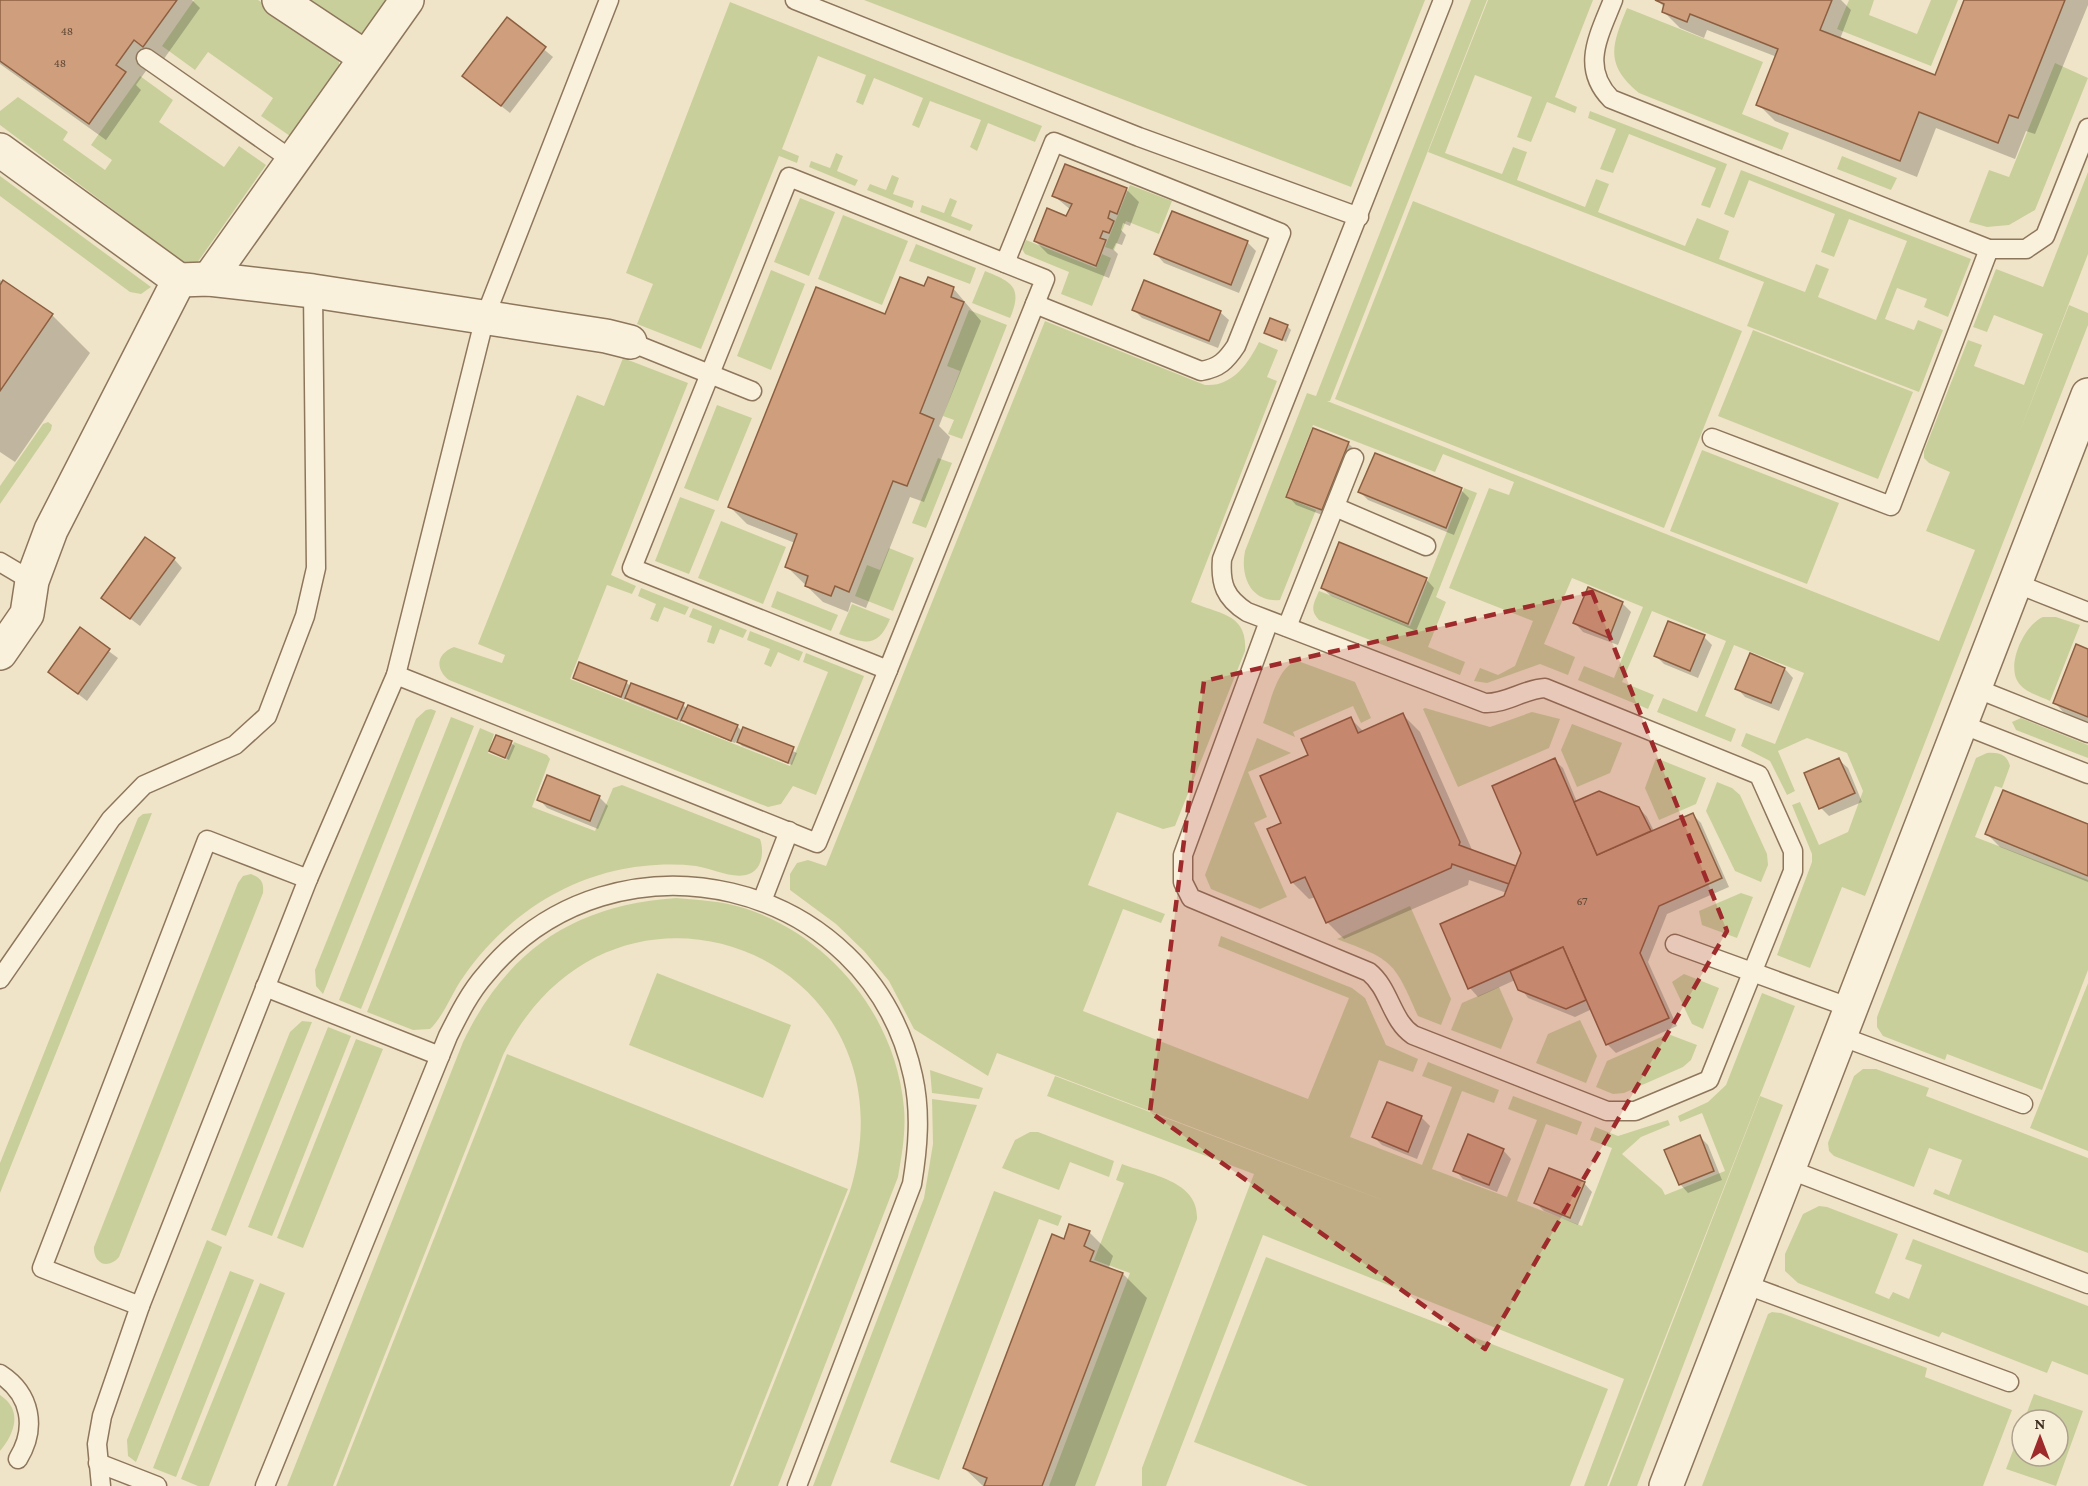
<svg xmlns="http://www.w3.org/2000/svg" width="2088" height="1486" viewBox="0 0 2088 1486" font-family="'Crimson Pro',serif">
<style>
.green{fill:#c9cf9b}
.shadow{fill:#0003}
.building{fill:#cf9f7d;stroke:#8d5f41;stroke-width:1.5}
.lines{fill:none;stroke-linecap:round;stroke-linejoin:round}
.lane-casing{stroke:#8d765c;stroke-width:21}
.street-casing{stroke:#8d765c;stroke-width:36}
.lane{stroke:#faf1dc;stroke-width:18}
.street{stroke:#faf1dc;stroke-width:33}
.marked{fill:#9e2a2b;fill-opacity:0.2;stroke:#9e2a2b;stroke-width:4.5;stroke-dasharray:12 8;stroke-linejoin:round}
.labels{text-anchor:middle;stroke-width:4.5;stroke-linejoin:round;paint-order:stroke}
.number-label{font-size:12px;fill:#624a37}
</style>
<rect width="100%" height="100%" fill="#f0e4c8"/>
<g class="green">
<polygon points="194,0 258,0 335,49 339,58 339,68 290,136 261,116 273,98 208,52 195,70 162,46"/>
<polygon points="296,0 387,0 364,32 359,35"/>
<polygon points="864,0 1425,0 1351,187"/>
<path d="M1471,0H1487L1330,401H1327L1939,641L1975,550L1926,531L1950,472L1929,463L1924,458V451L1968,340L1982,345L1974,366L2024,385L2043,334L1994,315L1987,332L1973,327L1996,269L2043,287L2088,172V254L2018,436L2069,305L2088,313V325L1865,896L1842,887L1810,968L1777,955L1812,862V854L1792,805L1800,802L1819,845L1848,832L1863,791L1847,753L1807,738L1778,751L1795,791L1787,795L1770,761L1741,746L1746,733L1775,744L1804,673L1734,645L1705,716L1736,729L1731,742L1657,712L1663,698L1697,712L1726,641L1652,611L1622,682L1654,695L1648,709L1578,680L1584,666L1614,678L1643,607L1572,578L1544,644L1575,657L1568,675L1540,664L1487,683L1474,681L1480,668L1498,675L1515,666L1533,621L1449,588L1489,488L1509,495L1514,482L1443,454L1435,472L1313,425L1285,497L1316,510L1280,600C1250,603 1240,575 1245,551L1307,393L1316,396Z"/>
<polygon points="1488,0 1593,0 1555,97 1577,107 1575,113 1547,102 1531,142 1517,137 1532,97 1475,75 1445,153 1502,174 1513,147 1527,152 1517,180 1585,207 1596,179 1609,184 1598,212 1685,246 1697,218 1729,231 1719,259 1805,292 1816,264 1829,269 1818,297 1876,320 1907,241 1849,219 1834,257 1821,252 1835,214 1749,180 1734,218 1724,214 1741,170 1971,259 1948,317 1924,307 1927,299 1897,288 1885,319 1914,330 1918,320 1943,330 1919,392 1747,326 1764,282 1428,152"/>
<polygon points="1849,0 1874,0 1869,15 1917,34 1931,0 1958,0 1931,66 1837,29"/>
<polygon points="730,2 1042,126 1035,142 988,123 977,151 970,147 981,120 930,101 919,128 912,125 923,98 874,78 863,105 856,102 866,75 818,56 782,149 799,156 797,163 779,156 701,349 637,324 653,284 626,273"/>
<path d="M1627,8L1763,62L1742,114L1789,133L1782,150L1639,93C1604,64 1612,45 1627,8Z"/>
<polygon points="2055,63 2088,78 2035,210 2009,225 1987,227 1969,222 1989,170 2009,177"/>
<polygon points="140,76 173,100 159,122 224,167 239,146 266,165 197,263 187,265 0,125 0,111 18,97 68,132 63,140 105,170 112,160 91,145"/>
<polygon points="1590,111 1727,164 1710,208 1701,205 1716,168 1629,134 1613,173 1600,169 1616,129 1588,118"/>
<polygon points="836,153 843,156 837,171 858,180 855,186 809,167 811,161 830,168"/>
<polygon points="1842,156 1897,178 1891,190 1837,169"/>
<polygon points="892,175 899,178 893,194 914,201 912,208 867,190 870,184 886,190"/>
<polygon points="0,176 151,287 141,294 130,292 0,196"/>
<polygon points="1130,185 1172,201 1159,234 1126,221 1114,250 1105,247"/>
<polygon points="800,198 835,212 809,276 774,262"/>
<polygon points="950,198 957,201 951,216 973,225 970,231 920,212 922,205 944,213"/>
<polygon points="1413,201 1742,331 1664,528 1335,399"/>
<polygon points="843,215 908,241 882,305 818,279"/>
<polygon points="1026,240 1096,268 1102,254 1111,258 1092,306 1061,294 1069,272 1025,254 1022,249"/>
<polygon points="916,244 976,268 970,284 909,261"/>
<polygon points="771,270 805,284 771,370 737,356"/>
<path d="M985,271C1012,282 1023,287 1010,318L972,303Z"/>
<polygon points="969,310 1007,325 962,439 948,434 954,420 943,416 960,371 947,366"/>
<path d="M1045,321L1205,385C1232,387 1248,364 1259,342L1278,350L1267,377L1277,381L1191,602C1218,614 1248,613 1245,651L1175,826L1163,829L1117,812L1088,885L1165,914L1161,923L1123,909L1083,1011L1308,1099L1349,998L1218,946L1221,936L1352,988L1365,998L1386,1045L1418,1059L1413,1072L1379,1060L1350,1137L1422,1165L1452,1087L1422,1076L1428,1062L1499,1090L1494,1103L1462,1091L1432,1169L1507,1197L1537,1120L1508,1109L1513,1096L1582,1122L1577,1135L1546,1124L1517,1201L1582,1226L1612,1148L1590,1140L1595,1127L1618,1136L1668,1120L1670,1125L1641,1137L1622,1154L1662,1189L1665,1195L1725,1171L1702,1113L1680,1122L1678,1116L1708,1102L1726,1085L1762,993L1795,1006L1607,1486H1584L1624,1379L1263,1235L1166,1486H1142V1468L1254,1174L1047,1096L1055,1076L1393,1204L997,1053L988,1076L914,1029L889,981L864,951L836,924L790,890V874L797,863L808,860L826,866Z"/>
<polygon points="1753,330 1913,392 1878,479 1718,416"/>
<path d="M623,358L688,383L611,575L636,586L632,594L607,585L570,679L790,766L828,672L803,662L806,653L864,676L816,795L793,786L781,804L768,807L449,680C435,669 436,654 454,647L502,663L505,655L478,644L577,395L604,406Z"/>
<polygon points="717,405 752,418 718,501 684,488"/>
<polygon points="48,422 52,425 51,430 0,504 0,486 43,424"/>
<polygon points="1702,450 1839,503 1807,584 1670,531"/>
<polygon points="938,458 952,463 926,528 912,523"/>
<path d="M1464,488L1477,493L1436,597L1446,602L1428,647L1465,662L1460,675L1319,620C1309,610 1314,603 1319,591L1410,626Z"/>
<polygon points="680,497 715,510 689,574 655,561"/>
<polygon points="721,521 786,547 763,604 698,578"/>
<polygon points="889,548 914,558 893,611 855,596 867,565 880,570"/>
<polygon points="641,588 689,607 685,615 664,607 658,622 650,619 656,604 638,596"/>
<polygon points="777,591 838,615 831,631 771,607"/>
<path d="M852,604L890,619C878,648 865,644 839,634Z"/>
<polygon points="693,608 747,630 743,638 720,629 714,644 707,642 712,626 689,617"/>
<path d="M2043,617H2056L2080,625L2050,701C2039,696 2024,692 2018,682C2006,664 2025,624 2043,617Z"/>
<polygon points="750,631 803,652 799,661 778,652 771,667 764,664 770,649 747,640"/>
<path d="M1298,661L1355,682L1371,718L1361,723L1353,706L1293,732L1295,737L1263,723C1270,705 1277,665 1298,661Z"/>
<polygon points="1425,708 1490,727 1532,712 1560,719 1549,748 1458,787 1423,709"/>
<polygon points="431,709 436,711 323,994 316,986 315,970 416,719 426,710"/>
<polygon points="451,717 474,726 361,1009 339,1000"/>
<polygon points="2021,718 2088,745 2088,758 2016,730 2012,722"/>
<polygon points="1572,724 1622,743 1610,773 1577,787 1561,750"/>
<path d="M480,728L494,734L488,753L506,760L514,742L547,755L550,759L532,807L595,831L613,788L622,785L760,839C764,850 763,869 749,874C734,880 711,868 696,866C669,863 640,865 614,871C553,885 499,925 464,976C452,992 444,1016 430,1029L413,1030L367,1012Z"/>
<polygon points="1257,738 1291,753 1248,772 1267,817 1254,823 1287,897 1260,909 1211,889 1205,875"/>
<path d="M1987,753C1998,752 2007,754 2010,766L2002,788L1995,786L1975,837L2088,880V970L2042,1090L1947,1054L1945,1060L1883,1036L1877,1027V1017L1976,758Z"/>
<polygon points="1656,758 1706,778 1696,804 1659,820 1645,788"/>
<polygon points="1717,782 1732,788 1740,795 1767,854 1768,865 1761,882 1735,871 1706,811"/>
<polygon points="152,813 0,1193 0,1163 138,818 143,814"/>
<path d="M251,874C261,878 264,882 263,893L119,1257C108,1270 93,1264 94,1247L238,883L243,876Z"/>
<polygon points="1741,893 1753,897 1737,938 1702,925 1699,911"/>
<path d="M676,898C699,900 722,901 744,908C831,936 896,1017 904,1108C906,1131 902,1154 898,1177L778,1486H733L850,1191C922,955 613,833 503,1055L333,1486H287L463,1042C507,950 574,905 676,898Z"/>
<path d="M1410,906L1451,999L1441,1025L1418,1016C1394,961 1393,960 1337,939Z"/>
<polygon points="657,973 791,1025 763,1098 629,1045"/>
<polygon points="1684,974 1719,988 1703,1029 1692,1024 1672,982"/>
<polygon points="2088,983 2088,1151 2030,1128"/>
<polygon points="1499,987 1513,1019 1501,1049 1451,1030 1462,1003"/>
<polygon points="1580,1020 1597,1056 1586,1083 1536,1063 1548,1034"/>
<polygon points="302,1021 312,1022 226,1236 211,1230 290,1032"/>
<polygon points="328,1027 351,1036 272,1236 248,1227"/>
<polygon points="1668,1034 1697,1045 1691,1060 1683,1067 1624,1093 1613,1094 1596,1087 1607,1061"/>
<polygon points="356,1039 383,1049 303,1248 277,1238"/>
<polygon points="507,1054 848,1189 730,1486 336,1486"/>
<polygon points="1863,1069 1876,1069 1929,1088 1926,1096 2088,1158 2088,1253 1933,1194 1935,1189 1949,1195 1962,1160 1929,1148 1914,1187 1834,1156 1829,1151 1828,1143 1854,1076"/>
<polygon points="930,1070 983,1088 979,1099 932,1093"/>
<polygon points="1760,1096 1783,1105 1637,1486 1609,1486"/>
<polygon points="932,1099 977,1105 831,1486 813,1486 924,1198 933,1144"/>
<polygon points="1030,1132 1038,1132 1114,1161 1109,1177 1070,1162 1059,1190 1002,1168 1015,1140"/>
<path d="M1122,1164C1151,1175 1199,1181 1197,1219L1095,1486H1049L1130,1273L1094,1260L1124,1183L1116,1180Z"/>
<polygon points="994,1191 1062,1216 1058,1226 1039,1219 939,1480 890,1462"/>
<polygon points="1819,1206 1827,1207 1898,1234 1875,1293 1889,1299 1893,1292 1909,1299 1922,1265 1905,1259 1913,1239 2088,1306 2088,1375 2052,1361 2047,1373 1942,1332 1939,1337 1798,1283 1785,1271 1785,1254 1803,1214"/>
<polygon points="207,1240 222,1247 136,1462 128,1456 127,1440"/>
<polygon points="1266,1257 1608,1389 1570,1486 1308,1486 1194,1442"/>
<polygon points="230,1271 254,1280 176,1477 153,1468"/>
<polygon points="260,1283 285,1293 209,1486 198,1486 181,1479"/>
<polygon points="1772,1312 1781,1313 1927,1368 1925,1377 2012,1410 1983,1486 1702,1486 1768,1314"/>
<polygon points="2034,1394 2083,1411 2056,1486 2006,1469 2022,1427 2022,1456 2058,1456 2058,1420 2024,1420"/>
<path d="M0,1395C23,1410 15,1433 0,1451Z"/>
</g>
<g class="shadow">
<polygon points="0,0 192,0 200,8 161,63 155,58 136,85 141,90 106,140 0,64"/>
<polygon points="1657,0 1841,0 1851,10 1840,39 1935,77 1966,0 2088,0 2088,5 2035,134 2026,131 2015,159 1936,128 1917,177 1775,121 1758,104 1777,57 1707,30 1704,38 1680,28 1663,11 1665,8"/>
<polygon points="508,19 553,57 510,113 473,84"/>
<polygon points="1126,189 1139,202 1130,226 1123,223 1121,230 1126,235 1122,245 1116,243 1113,249 1118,254 1109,278 1048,254 1035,241 1067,218 1071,210 1054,196"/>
<polygon points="1172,213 1248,243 1256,251 1239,293 1164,263 1156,254"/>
<polygon points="0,280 52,315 90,353 15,462 0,452"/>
<polygon points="925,288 953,288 981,321 939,426 950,437 924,502 910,497 866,608 851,602 848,612 823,602 786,566 795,543 747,524 730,507 886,316"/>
<polygon points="1134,310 1220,312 1229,320 1218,348 1142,318"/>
<polygon points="1287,326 1291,330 1286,342 1266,332"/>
<polygon points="1348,443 1357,452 1330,518 1296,505 1288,496"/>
<polygon points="1461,490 1469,498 1454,535 1368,500 1360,492"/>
<polygon points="174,559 182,568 140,626 103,598"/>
<polygon points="1426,579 1434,588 1416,631 1331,596 1322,588"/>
<polygon points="1588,589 1622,603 1631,612 1618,645 1583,632 1575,623"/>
<polygon points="80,630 118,658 87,701 50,672"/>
<polygon points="1704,637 1712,645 1698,678 1664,664 1656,656"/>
<polygon points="2088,651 2088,724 2067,716 2055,703"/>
<polygon points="1750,655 1785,669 1793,678 1779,711 1745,697 1737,688"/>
<polygon points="575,677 626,682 631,687 683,705 687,709 737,726 743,732 744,729 797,753 792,765 742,746 737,740 735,743 687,724 682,719 681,722 630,702 626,697 625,700"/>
<polygon points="1403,715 1420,732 1473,852 1517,868 1554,760 1563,768 1577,802 1639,808 1647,817 1654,831 1693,815 1701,823 1729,887 1667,914 1648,962 1677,1026 1616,1053 1608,1045 1592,1009 1575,1017 1528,998 1515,980 1478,997 1470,988 1442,925 1505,897 1507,893 1469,880 1468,885 1344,939 1327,922 1316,897 1309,899 1292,882 1283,824 1310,756 1351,719 1364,732"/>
<polygon points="511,743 515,746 509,760 491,751"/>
<polygon points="1839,760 1848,768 1862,802 1829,816 1821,808"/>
<polygon points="599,797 608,806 598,829 547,808 539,799"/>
<polygon points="2088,826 2088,882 2000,847 1987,834"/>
<polygon points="1388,1104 1422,1118 1430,1126 1417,1159 1382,1145 1374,1137"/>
<polygon points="1700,1137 1708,1145 1722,1180 1688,1193 1680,1184"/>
<polygon points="1503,1150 1511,1159 1497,1192 1463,1179 1455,1170"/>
<polygon points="1584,1183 1592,1192 1578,1225 1544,1211 1536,1203"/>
<polygon points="1089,1232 1113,1256 1109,1267 1123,1274 1147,1298 1075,1486 983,1486 964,1468 1064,1241"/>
</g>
<g class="building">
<polygon points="0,0 131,0 118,17 120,18 76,72 0,14"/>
<polygon points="0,0 177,0 143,47 134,40 116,65 126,72 89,124 0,61"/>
<polygon points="1655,0 1832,0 1820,30 1935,75 1964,0 2065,0 2018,118 2009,115 1998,143 1919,112 1900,161 1756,105 1778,49 1690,14 1687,22 1662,12 1664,4"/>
<polygon points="507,17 546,47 501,106 462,76"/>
<polygon points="1065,164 1127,188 1117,214 1110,211 1108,218 1114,221 1109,233 1103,231 1100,238 1106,240 1096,266 1034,241 1047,208 1066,216 1072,204 1052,196"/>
<polygon points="1172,211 1248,241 1231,285 1154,254"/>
<polygon points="900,277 924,286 928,277 954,287 951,297 964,302 920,413 934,419 907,486 893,481 849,592 835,586 831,596 805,586 808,576 785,567 797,534 728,507 816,287 885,314"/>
<polygon points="3,280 53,314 0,391 0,285"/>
<polygon points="1144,280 1221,311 1209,341 1132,310"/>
<polygon points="1270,318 1288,325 1282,340 1264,333"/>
<polygon points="1313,428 1349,442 1322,510 1286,497"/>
<polygon points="1375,453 1462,488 1446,528 1358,492"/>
<polygon points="145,537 175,558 130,619 101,598"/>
<polygon points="1339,542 1427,578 1408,624 1321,588"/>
<polygon points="1588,587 1623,602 1609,638 1573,623"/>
<polygon points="1668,621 1705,635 1690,671 1654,656"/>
<polygon points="80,627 110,649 78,694 48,672"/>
<polygon points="2076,644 2088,649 2088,717 2053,703"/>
<polygon points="1750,653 1785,668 1771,703 1735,689"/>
<polygon points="579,662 627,681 621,697 573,678"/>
<polygon points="631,683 684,703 677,719 625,698"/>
<polygon points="688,705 738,725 731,741 681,720"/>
<polygon points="1403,713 1460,842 1459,845 1516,866 1509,884 1452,864 1451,868 1326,923 1305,877 1291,883 1267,829 1281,823 1260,776 1308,755 1301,739 1351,717 1358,733"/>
<polygon points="743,727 794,747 788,763 737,742"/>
<polygon points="496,735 512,741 505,758 489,751"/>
<polygon points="1555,758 1597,855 1693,813 1722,878 1659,906 1640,953 1669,1018 1606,1045 1563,947 1468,989 1440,924 1504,896 1521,853 1492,786"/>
<polygon points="1839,758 1855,793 1819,809 1804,773"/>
<polygon points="547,775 600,796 590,821 537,800"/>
<polygon points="2003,790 2088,824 2088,876 1985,834"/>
<polygon points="1599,791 1639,807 1651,831 1597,855 1574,802"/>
<polygon points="1563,947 1586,1000 1566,1009 1518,990 1510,971"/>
<polygon points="1387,1102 1422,1116 1408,1152 1372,1137"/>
<polygon points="1468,1134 1504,1149 1489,1185 1453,1171"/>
<polygon points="1700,1135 1714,1171 1679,1185 1664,1150"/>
<polygon points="1549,1168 1585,1182 1570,1218 1534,1203"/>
<polygon points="1069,1224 1090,1231 1084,1246 1094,1251 1090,1261 1123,1273 1042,1486 984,1486 987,1478 963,1468 1052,1234 1064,1239"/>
</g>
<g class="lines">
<defs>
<g id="lane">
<polyline points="795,0 1139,137 1359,217"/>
<path d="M1613,0C1599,36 1580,67 1611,99L1989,249H2026L2045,236L2088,128"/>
<polyline points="146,58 292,160"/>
<polygon points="789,177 1045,279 888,670 632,568"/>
<path d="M1005,263L1054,142L1281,233L1236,346C1226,361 1219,368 1201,371L1035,304"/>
<polyline points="630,342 752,391"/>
<polyline points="1712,438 1891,506 1989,249"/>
<polyline points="1335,507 1426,546"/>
<polyline points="0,562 32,581"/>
<polyline points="2015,583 2088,612"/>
<path d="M1269,621L1183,855V882L1191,898L1369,972C1390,989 1391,1020 1413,1035L1607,1111H1635L1709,1080L1793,871V851L1759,775L1545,688C1524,689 1506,704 1485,703L1247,612C1225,598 1220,584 1222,559L1443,0"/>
<polyline points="1287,627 1354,458"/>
<polyline points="396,675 817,843 888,670"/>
<polyline points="1975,688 2088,733"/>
<polyline points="1961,724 2088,774"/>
<polyline points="762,901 789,831"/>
<polyline points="1675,944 1851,1008"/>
<polyline points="0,979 111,819 144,785 235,745 267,716 305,616 316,568 313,291"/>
<polyline points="265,987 440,1056"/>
<polyline points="1840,1036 2023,1104"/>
<polyline points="1788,1169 2088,1284"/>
<polyline points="1744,1284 2009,1382"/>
<polyline points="140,1306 42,1268 207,840 308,879"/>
<path d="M0,1374C31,1394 37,1428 18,1459"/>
<polyline points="98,1463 157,1486"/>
<polyline points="101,1486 97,1444 102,1416 140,1306 308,879 396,675 485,317 609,0"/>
<path d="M265,1486L448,1036C459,1014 470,992 486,974C614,819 870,878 913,1076C921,1112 918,1148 912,1184L797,1486"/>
</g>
<g id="street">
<polyline points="279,0 365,57"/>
<polyline points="0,150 179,280 51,530 32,581 27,614 0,653"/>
<polyline points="209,279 407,0"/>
<polyline points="179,280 209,279 313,291 606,336 630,342"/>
<polyline points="1666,1486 2088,395"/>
</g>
</defs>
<use href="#lane" class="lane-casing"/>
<use href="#street" class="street-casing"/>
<use href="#lane" class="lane"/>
<use href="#street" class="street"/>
</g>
<path class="marked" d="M1592,592L1727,931L1485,1349L1150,1112L1204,681Z"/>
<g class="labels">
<g class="number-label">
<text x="67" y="35">48</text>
<text x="60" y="67">48</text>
<text x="1582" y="905">67</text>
</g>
</g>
<g transform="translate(2040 1438)"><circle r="28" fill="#f7eed8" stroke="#ada18e" stroke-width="1.5"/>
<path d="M0-4.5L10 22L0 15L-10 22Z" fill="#9e2a2b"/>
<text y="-9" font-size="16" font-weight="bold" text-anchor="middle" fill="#3d2e20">N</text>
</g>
</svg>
